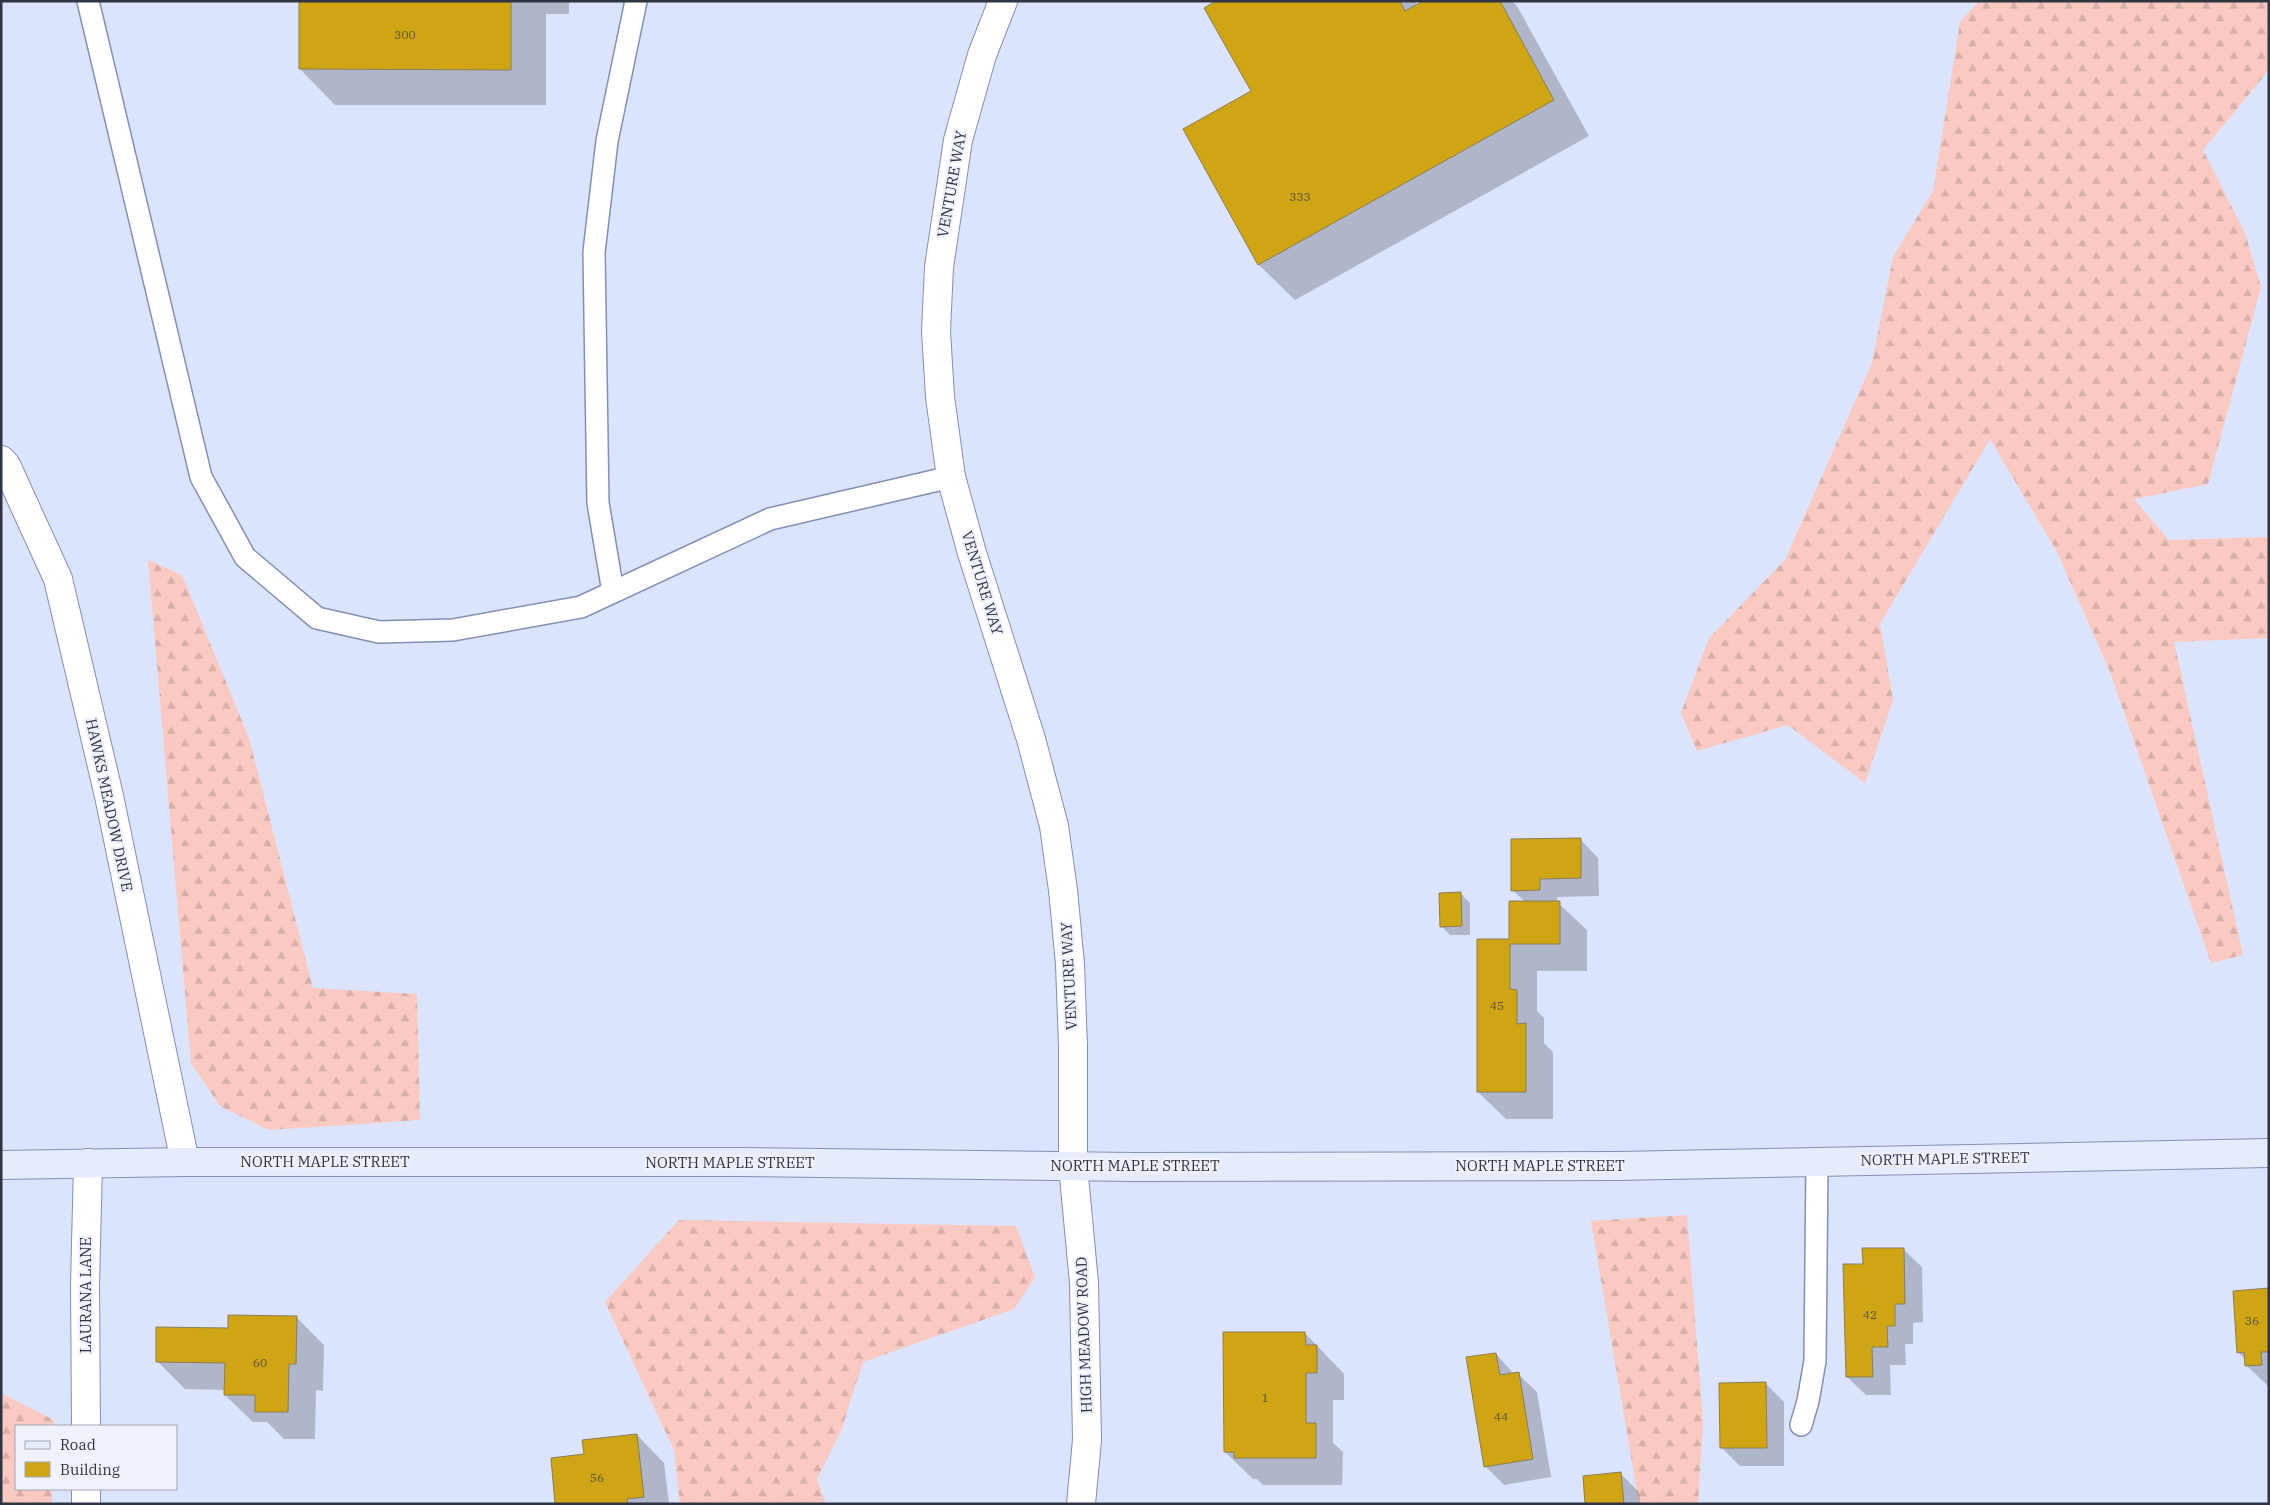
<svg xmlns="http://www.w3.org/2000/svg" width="2270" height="1505" viewBox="0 0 2270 1505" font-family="'IBM Plex Serif',serif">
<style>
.forest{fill:url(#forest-firs)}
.shadow{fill:#0003}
.building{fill:#d0a515;stroke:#8a7c56}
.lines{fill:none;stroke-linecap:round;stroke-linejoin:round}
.service-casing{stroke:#838fb4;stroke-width:24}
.minor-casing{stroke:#838fb4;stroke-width:30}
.tertiary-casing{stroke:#838fb4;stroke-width:30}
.secondary-casing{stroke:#838fb4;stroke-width:30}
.service{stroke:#fff;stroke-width:21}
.minor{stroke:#fff;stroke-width:28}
.tertiary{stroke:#fff;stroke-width:28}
.secondary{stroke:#e7ecfd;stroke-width:28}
.labels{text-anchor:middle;stroke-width:4.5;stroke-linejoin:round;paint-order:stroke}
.number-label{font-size:12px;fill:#575038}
.street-label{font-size:15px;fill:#2f3443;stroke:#eff2fa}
</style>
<defs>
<pattern id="forest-firs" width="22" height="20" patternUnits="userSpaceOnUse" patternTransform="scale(1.25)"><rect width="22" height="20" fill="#facac2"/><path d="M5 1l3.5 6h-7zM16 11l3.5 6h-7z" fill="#d7aea8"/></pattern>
</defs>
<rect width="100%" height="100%" fill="#dbe4fc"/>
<g class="forest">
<polygon points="1979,1 2269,1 2269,70 2203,150 2245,233 2261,287 2208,484 2134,499 2169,540 2269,537 2269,638 2174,642 2243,955 2211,963 2109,669 2056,550 1990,439 1880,624 1893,700 1865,783 1788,725 1697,751 1681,713 1709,638 1785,560 1872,363 1893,257 1933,191 1960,22"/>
<polygon points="148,560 182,575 249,738 313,988 417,994 420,1120 269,1130 220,1106 191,1063"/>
<polygon points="1687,1215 1703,1422 1698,1504 1639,1504 1591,1221"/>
<polygon points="679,1220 1016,1226 1035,1277 1014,1309 863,1362 841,1431 817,1479 826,1504 680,1504 674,1450 605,1302"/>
<polygon points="1,1393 54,1420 54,1426 16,1426 16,1489 52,1489 52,1504 1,1504"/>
</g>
<g class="shadow">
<polygon points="300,1 569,1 569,14 546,14 546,105 335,105 300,69"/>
<polygon points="1218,1 1415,1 1417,6 1426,1 1512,1 1517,6 1589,136 1295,300 1259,265 1184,130 1252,92"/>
<polygon points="1580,839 1598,858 1599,896 1557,897 1558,903 1587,930 1587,971 1537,971 1537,1011 1544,1018 1544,1043 1553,1052 1553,1119 1506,1119 1478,1092 1510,940 1525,902 1513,890"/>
<polygon points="1461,894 1470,903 1470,935 1450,935 1441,926"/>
<polygon points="1903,1249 1922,1267 1923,1322 1913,1323 1913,1344 1905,1344 1906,1365 1890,1365 1891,1395 1866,1395 1847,1377 1864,1265"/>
<polygon points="2269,1289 2269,1387 2246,1365 2246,1360 2238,1352"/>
<polygon points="296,1317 324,1345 323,1391 316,1390 315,1439 284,1439 267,1422 253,1422 225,1395 226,1390 185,1389 158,1362 230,1329"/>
<polygon points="1305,1333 1344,1374 1344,1400 1333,1400 1333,1443 1343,1452 1342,1485 1263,1485 1257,1479 1253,1479 1225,1452"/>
<polygon points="1496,1354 1514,1374 1518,1374 1537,1392 1551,1477 1504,1485 1485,1466"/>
<polygon points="1765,1383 1784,1402 1784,1466 1740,1466 1721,1447"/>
<polygon points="637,1435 664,1463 669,1504 557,1504 585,1455"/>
<polygon points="1621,1474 1639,1492 1640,1504 1587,1504"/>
</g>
<g class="building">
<polygon points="299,1 511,1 511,70 299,69"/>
<polygon points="1216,1 1400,1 1405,11 1423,1 1500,1 1554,100 1258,265 1183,129 1251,91 1204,8"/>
<polygon points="1581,838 1581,878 1540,879 1540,890 1511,891 1511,839"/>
<polygon points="1461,892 1462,926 1440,927 1439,893"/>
<polygon points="1509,901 1560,901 1560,944 1510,944 1510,989 1517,990 1517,1024 1526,1023 1526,1092 1477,1092 1477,939 1509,939"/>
<polygon points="1862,1248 1904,1248 1905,1304 1895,1304 1895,1326 1887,1326 1888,1347 1872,1347 1873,1377 1846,1377 1843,1264 1863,1264"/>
<polygon points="2269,1288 2269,1352 2261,1352 2262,1365 2245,1366 2244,1352 2237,1353 2233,1291"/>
<polygon points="228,1315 297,1316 296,1364 289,1364 288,1412 255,1412 255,1395 224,1395 225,1363 156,1362 156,1327 228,1328"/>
<polygon points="1223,1332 1305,1332 1306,1345 1317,1345 1317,1373 1306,1373 1306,1423 1316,1423 1316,1458 1234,1458 1234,1452 1224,1452"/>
<polygon points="1496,1353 1500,1375 1519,1372 1533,1459 1484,1467 1466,1357"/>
<polygon points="1766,1382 1767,1448 1720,1448 1719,1383"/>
<polygon points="637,1434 644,1497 627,1499 628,1504 555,1504 551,1458 584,1454 582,1440"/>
<polygon points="1621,1472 1624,1504 1585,1504 1583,1476"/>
</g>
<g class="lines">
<defs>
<g id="service">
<polyline points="88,1 201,477 245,557 317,618 379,632 453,630 581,607 770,519 951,477"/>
<polyline points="613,592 598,503 594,252 607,141 636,1"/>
<polyline points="1801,1425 1808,1401 1815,1361 1817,1162"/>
</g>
<g id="minor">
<polyline points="1,460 6,465 58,579 109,796 185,1162"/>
<polyline points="1073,1166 1084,1283 1087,1440 1081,1504"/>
<polyline points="86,1426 85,1285 88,1163"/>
<polyline points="86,1489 86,1504"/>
</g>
<polyline id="tertiary" points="1003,1 982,55 958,140 939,267 936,331 940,397 951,477 972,553 1031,739 1054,826 1063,890 1070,964 1073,1047 1073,1166"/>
<polyline id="secondary" points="1,1165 185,1162 742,1162 1135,1167 1618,1166 2269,1153"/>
</defs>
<use href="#service" class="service-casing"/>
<use href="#minor" class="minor-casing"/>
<use href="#tertiary" class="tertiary-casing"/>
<use href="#secondary" class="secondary-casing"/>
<use href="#service" class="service"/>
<use href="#minor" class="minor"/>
<use href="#tertiary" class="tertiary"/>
<use href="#secondary" class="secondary"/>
</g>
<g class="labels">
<g class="number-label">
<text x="405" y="39">300</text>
<text x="1300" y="201">333</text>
<text x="1497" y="1010">45</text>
<text x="1870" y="1319">42</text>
<text x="2252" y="1325">36</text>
<text x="260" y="1367">60</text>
<text x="1265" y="1402">1</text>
<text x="1501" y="1421">44</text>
<text x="597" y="1482">56</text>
</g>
<g class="street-label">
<text transform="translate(952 184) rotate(-80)" y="5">VENTURE WAY</text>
<text transform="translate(982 583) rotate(73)" y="5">VENTURE WAY</text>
<text transform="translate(109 805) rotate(78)" y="5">HAWKS MEADOW DRIVE</text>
<text transform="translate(1069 976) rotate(-93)" y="5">VENTURE WAY</text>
<text transform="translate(1945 1159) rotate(-1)" y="5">NORTH MAPLE STREET</text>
<text x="325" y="1167">NORTH MAPLE STREET</text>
<text x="730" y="1168">NORTH MAPLE STREET</text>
<text x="1135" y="1171">NORTH MAPLE STREET</text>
<text x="1540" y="1171">NORTH MAPLE STREET</text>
<text transform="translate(86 1295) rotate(-90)" y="5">LAURANA LANE</text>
<text transform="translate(1084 1335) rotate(-92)" y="5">HIGH MEADOW ROAD</text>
</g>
</g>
<rect width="2270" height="1505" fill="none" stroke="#2f3443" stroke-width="5"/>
<rect x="15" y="1425" width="162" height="65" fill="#eff2fa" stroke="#a2a6b1"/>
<rect x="25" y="1441" width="25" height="8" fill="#e7ecfd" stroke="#a2a6b1"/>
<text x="60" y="1450" font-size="15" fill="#2f3443">Road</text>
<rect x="25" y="1462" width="25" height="15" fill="#d0a515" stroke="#a2a6b1"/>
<text x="60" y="1475" font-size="15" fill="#2f3443">Building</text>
</svg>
